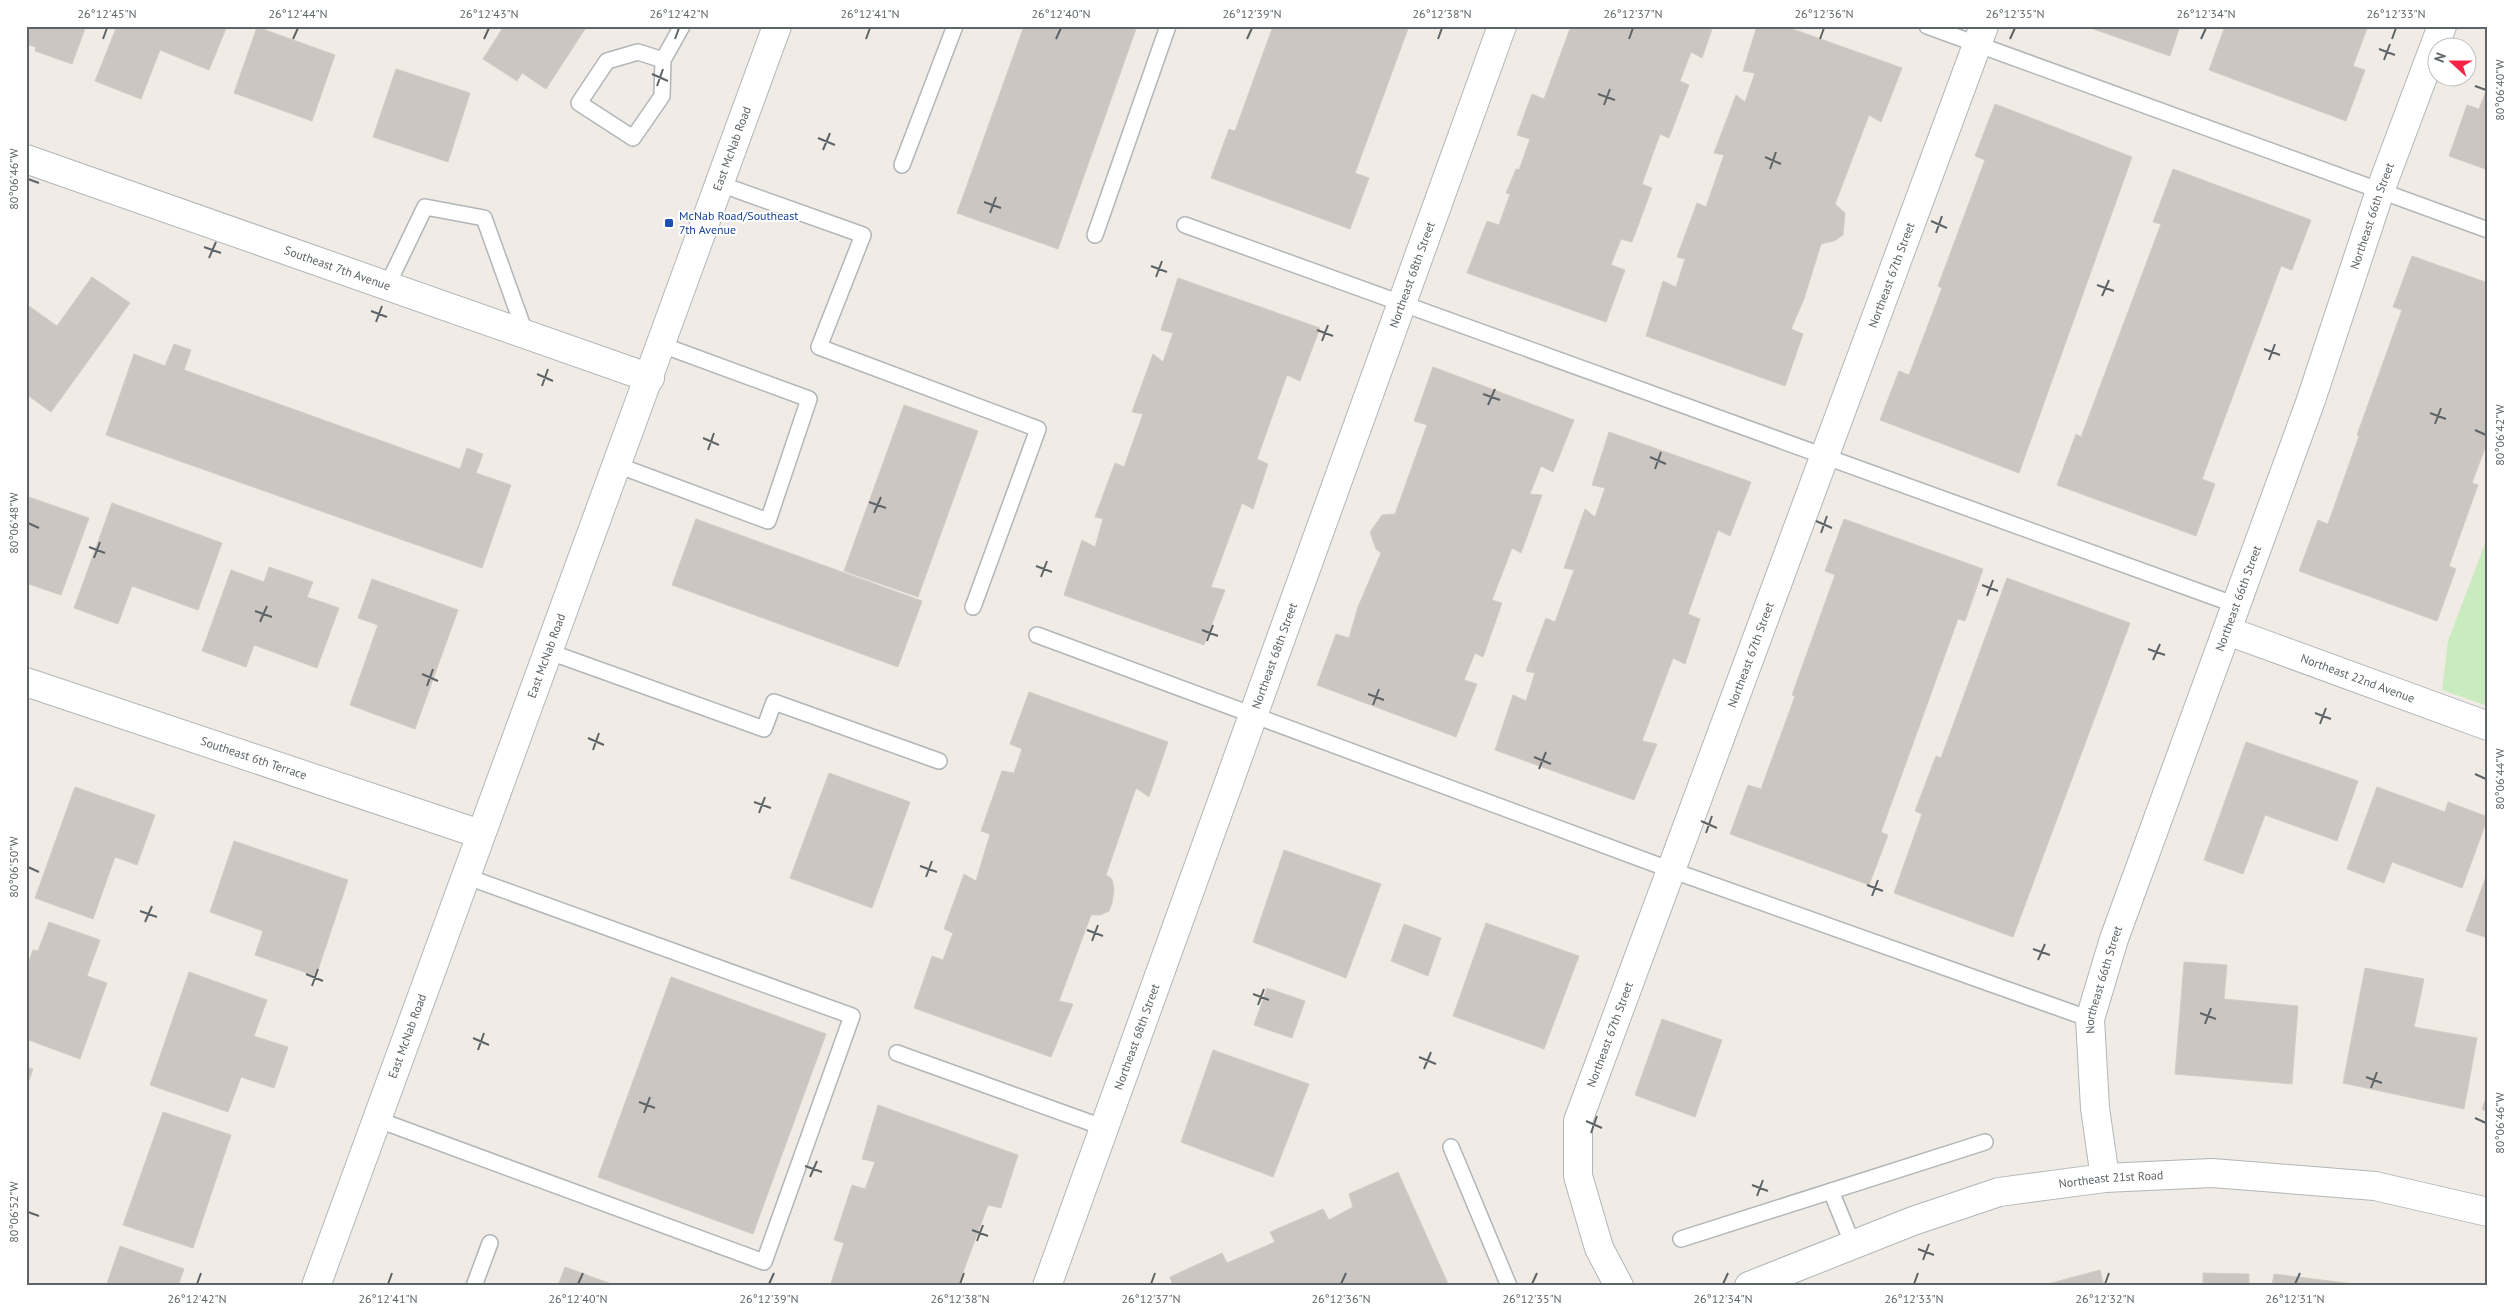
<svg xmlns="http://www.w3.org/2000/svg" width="2514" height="1312" viewBox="0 0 2514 1312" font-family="'PT Sans',sans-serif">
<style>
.green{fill:#caeac0}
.building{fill:#ccc6c2;stroke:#d6cbc3}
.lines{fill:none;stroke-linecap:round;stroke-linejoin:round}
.lane-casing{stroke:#b1b6b9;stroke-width:18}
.street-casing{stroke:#b1b6b9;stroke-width:30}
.secondary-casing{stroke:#b2b8bb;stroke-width:30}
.lane{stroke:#fff;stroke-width:15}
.street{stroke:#fff;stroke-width:28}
.secondary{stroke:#fff;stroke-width:28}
.ticks{fill:none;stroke:#5d6467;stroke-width:2}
.transit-dot{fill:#1a4fb4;stroke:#fff;stroke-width:2}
.labels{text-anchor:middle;stroke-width:4;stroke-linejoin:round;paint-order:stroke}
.street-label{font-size:12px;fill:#5d6467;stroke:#fff}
.transit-label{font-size:12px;fill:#164399;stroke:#fff;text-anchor:start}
.neatline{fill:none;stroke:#5d6467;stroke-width:2}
.ticks-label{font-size:12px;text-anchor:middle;fill:#5d6467}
</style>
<rect width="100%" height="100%" fill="#f1ebe5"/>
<polygon class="green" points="2488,536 2488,706 2442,690 2448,641"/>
<g class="building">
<polygon points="26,26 86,26 72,64 35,51 36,47 26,44"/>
<polygon points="117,26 227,26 209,70 160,50 141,99 95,81"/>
<polygon points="504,26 587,26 546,89 522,73 517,81 483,59"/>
<polygon points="1024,26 1137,26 1058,249 957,213"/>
<polygon points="1273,26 1409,26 1355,173 1369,178 1350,229 1211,178 1229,129 1235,131"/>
<polygon points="1571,26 1713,26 1702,58 1691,52 1680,81 1689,85 1669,138 1660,134 1642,184 1652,188 1632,242 1621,239 1611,265 1625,270 1606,322 1467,273 1487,221 1499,225 1510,194 1506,193 1516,169 1519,170 1530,139 1517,135 1532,94 1544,99"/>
<polygon points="1757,26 1784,26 1902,68 1881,122 1869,115 1835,204 1845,213 1843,235 1834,241 1821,244 1804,299 1791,329 1803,334 1785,386 1646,336 1663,281 1676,287 1685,259 1677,257 1697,203 1706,207 1724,155 1714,153 1736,95 1745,102 1755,73 1743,71"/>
<polygon points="2085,26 2180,26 2170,56"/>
<polygon points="2225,26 2368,26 2353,66 2365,70 2346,121 2209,70"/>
<polygon points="257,27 335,55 312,121 234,93"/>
<polygon points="396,69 470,93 448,162 373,137"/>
<polygon points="2488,86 2488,170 2449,156 2467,105 2479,109"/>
<polygon points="1995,104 2132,157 2019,473 1880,420 1899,371 1909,375 1942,288 1938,286 1985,160 1975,156"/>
<polygon points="2173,169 2311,220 2292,270 2281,266 2202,479 2215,484 2196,536 2057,485 2076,434 2081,437 2161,224 2153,222"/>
<polygon points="2412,256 2488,283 2488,440 2472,483 2478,485 2449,566 2456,569 2437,621 2299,571 2318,520 2328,524 2359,436 2357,435 2402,310 2393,307"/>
<polygon points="92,277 130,303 51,412 26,394 26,304 57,326"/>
<polygon points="1178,278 1320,328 1300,381 1287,375 1257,459 1268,464 1253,509 1242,503 1211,587 1225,590 1204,645 1064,595 1082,540 1095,547 1103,519 1095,517 1115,463 1124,467 1143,414 1132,412 1153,354 1163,362 1173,333 1161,330"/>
<polygon points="174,344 191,350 184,370 460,469 467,448 483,454 476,473 511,485 482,568 106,435 134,354 165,366"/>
<polygon points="1433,367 1574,420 1553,472 1541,466 1530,494 1542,495 1521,553 1512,548 1492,600 1502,603 1483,657 1475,653 1464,680 1477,684 1456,737 1317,685 1336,634 1349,638 1358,607 1381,553 1376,549 1370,532 1382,515 1395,514 1427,425 1414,421"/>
<polygon points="904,405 978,431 918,597 844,571"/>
<polygon points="1609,432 1751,482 1730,536 1718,530 1688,614 1700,619 1685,664 1673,658 1642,741 1657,744 1634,800 1495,750 1513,695 1526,701 1535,673 1526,671 1546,618 1555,622 1574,570 1564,568 1585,509 1595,517 1605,488 1592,485"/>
<polygon points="26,496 89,518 61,595 26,583"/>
<polygon points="112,503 222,543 198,610 132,586 118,624 74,608"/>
<polygon points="696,519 922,601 898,667 672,585"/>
<polygon points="1844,519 1983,569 1965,621 1958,619 1881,832 1888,835 1869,885 1730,834 1748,785 1761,789 1795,696 1792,695 1835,575 1825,571"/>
<polygon points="269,567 313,582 307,597 339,608 317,668 254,645 246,667 202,651 231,570 264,582"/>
<polygon points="2007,578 2130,623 2013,937 1894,893 1922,814 1915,811 1936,756 1941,758"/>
<polygon points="372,579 458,610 415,729 350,705 378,625 358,618"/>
<polygon points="1029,692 1168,742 1149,797 1136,788 1106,875 1112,879 1114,889 1112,903 1109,911 1100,915 1091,915 1059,1001 1073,1004 1051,1057 914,1008 932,956 943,960 953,933 944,929 964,874 976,881 990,834 981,831 1002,771 1014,773 1022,749 1010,744"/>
<polygon points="2246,742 2358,781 2337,841 2265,815 2243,874 2204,860"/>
<polygon points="829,773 910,802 872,908 790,878"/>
<polygon points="75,787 155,815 137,865 115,857 93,919 35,898"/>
<polygon points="2377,787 2445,812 2448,802 2488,817 2462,888 2392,862 2384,883 2347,869"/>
<polygon points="234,841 348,880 316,976 255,955 263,931 210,912"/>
<polygon points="1284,850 1381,884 1346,978 1253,942"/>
<polygon points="2488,871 2488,938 2466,931"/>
<polygon points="49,922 100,940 87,976 107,983 80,1059 26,1039 26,969 33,950 38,951"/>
<polygon points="1486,923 1579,956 1544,1049 1453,1016"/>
<polygon points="1404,924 1441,938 1428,976 1391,961"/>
<polygon points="2184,962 2227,965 2224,999 2298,1006 2292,1084 2175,1074"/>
<polygon points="2365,968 2424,979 2414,1027 2477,1038 2464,1109 2343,1083"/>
<polygon points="189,972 267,1000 254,1036 288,1047 274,1088 241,1077 228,1112 150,1085"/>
<polygon points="671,977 826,1034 753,1234 598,1177"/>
<polygon points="1267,988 1305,1001 1292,1038 1254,1025"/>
<polygon points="1662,1019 1722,1040 1695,1117 1635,1095"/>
<polygon points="1213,1050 1309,1084 1273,1177 1181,1142"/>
<polygon points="26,1067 33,1069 26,1089"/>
<polygon points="2488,1092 2488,1112 2482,1109"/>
<polygon points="878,1105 1018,1155 1001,1208 988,1205 958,1286 830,1286 844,1243 834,1240 852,1185 865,1189 875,1162 862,1159"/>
<polygon points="163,1112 231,1135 193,1248 123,1225"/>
<polygon points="1398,1172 1449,1286 1173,1286 1170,1277 1222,1253 1227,1263 1275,1242 1270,1232 1323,1209 1329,1220 1353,1207 1349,1194"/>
<polygon points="120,1246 184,1269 178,1286 106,1286"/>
<polygon points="565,1267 617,1286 558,1286"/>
<polygon points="2100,1270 2104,1286 2040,1286"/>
<polygon points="2203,1273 2249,1274 2249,1286 2203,1286"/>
<polygon points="2274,1274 2370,1286 2272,1286"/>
</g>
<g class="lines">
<defs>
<g id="lane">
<polyline points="1927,26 2488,230"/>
<polyline points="663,60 638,52 607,61 579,103 633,138 662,96 663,60 682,26"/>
<polyline points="902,165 955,26"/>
<polyline points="720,184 863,235 819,347 1038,429 973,607"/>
<path d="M1185,225C1536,349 1885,479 2236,605"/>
<polyline points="1095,235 1168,26"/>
<polyline points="387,286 425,207 484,218 526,335"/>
<polyline points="617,465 768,521 809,399 662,345"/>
<polyline points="1037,635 1671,870 2090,1019"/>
<polyline points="547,651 764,729 774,702 939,761"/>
<polyline points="897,1053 1105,1128"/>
<polyline points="376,1119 764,1262 852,1016 465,876"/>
<polyline points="1451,1147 1509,1286"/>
<polyline points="1831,1191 1853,1245"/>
<polyline points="1681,1239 1985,1142"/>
<polyline points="474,1286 490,1243"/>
</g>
<g id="street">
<path id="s1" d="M26,159L650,378"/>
<path id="s2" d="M2228,631L2488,726"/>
<path id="s3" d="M26,682L480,834"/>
<path id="s4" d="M2105,1178L2095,1108L2090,1019L2114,939L2311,400L2380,191L2442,26"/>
<path id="s5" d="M1047,1286L1502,26"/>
<path id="s6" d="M1619,1286L1599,1248L1578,1176V1121L1984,26"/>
<path id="s7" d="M1749,1286L1913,1221L1999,1192L2105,1178L2212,1173L2375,1186L2488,1212"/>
</g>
<g id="secondary">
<path id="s8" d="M316,1286L777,26"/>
</g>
</defs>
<use href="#lane" class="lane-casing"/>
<use href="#street" class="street-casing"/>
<use href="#secondary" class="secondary-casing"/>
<use href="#lane" class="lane"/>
<use href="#street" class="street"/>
<use href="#secondary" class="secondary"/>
</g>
<path class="ticks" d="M103,39L107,28M293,39L298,28M484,39L489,28M675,39L679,28M866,39L870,28M1056,39L1061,28M1247,39L1252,28M1438,39L1442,28M1629,39L1633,28M1820,39L1824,28M2010,39L2015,28M2201,39L2206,28M2392,39L2396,28M2379,49L2395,55M2384,60L2390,44M652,74L668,81M657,86L663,69M2475,86L2486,90M1598,94L1615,100M1604,105L1610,89M818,138L835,145M823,150L830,133M1765,157L1781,164M1770,169L1776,152M28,179L39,183M984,202L1001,208M990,213L996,197M1931,221L1947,228M1936,233L1942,216M204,247L221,253M209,258L216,242M1151,266L1167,272M1156,277L1162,261M2097,285L2114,291M2102,296L2109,280M371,311L387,317M376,322L382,306M1317,330L1333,336M1322,341L1328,325M2264,349L2280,355M2269,360L2275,344M537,374L553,381M542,386L548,369M1483,394L1500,400M1488,405L1495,389M2430,413L2446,419M2435,424L2441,408M2475,430L2486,435M703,438L719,445M708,450L714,433M1650,457L1666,464M1655,469L1661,452M869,502L886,508M874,513L881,497M1816,521L1832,528M28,523L39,528M1821,533L1827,516M89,547L105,553M94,558L100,542M1036,566L1052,572M1041,577L1047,561M1982,585L1998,591M1987,596L1993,580M255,611L272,617M260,622L267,606M1202,630L1218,636M1207,641L1213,625M2148,649L2165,655M2153,660L2160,644M422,674L438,681M427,686L433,669M1368,694L1384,700M1373,705L1379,689M2315,713L2331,719M2320,724L2326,708M588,738L604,745M593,750L599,733M1534,757L1551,764M1539,769L1546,752M2475,774L2486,779M754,802L771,808M759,813L765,797M1701,821L1717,828M1706,833L1712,816M920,866L937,872M28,867L39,872M926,877L932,861M1867,885L1883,891M1872,896L1878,880M140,911L157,917M145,922L152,906M1087,930L1103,936M1092,941L1098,925M2033,949L2050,955M2038,960L2045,944M306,974L323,981M312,986L318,969M1253,994L1269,1000M1258,1005L1264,989M2200,1013L2216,1019M2205,1024L2211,1008M473,1038L489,1045M478,1050L484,1033M1419,1057L1436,1064M1424,1069L1431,1052M2366,1077L2382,1083M2371,1088L2377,1072M639,1102L655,1108M644,1113L650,1097M2475,1118L2486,1123M1586,1121L1602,1128M1591,1133L1597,1116M805,1166L822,1172M810,1177L817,1161M1752,1185L1768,1191M1757,1196L1763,1180M28,1212L39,1216M972,1230L988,1236M977,1241L983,1225M1918,1249L1934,1255M1923,1260L1929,1244M197,1284L201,1273M388,1284L392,1273M578,1284L583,1273M769,1284L774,1273M960,1284L964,1273M1151,1284L1155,1273M1341,1284L1346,1273M1532,1284L1537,1273M1723,1284L1728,1273M1914,1284L1918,1273M2105,1284L2109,1273M2295,1284L2300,1273"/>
<rect class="transit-dot" x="664" y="218" width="10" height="10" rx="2.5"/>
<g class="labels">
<g class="street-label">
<text dy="4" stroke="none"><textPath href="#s8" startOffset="1211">East McNab Road</textPath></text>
<text dy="4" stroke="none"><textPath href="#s4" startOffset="1011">Northeast 66th Street</textPath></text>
<text dy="4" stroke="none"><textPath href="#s1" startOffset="330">Southeast 7th Avenue</textPath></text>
<text dy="4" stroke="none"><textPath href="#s5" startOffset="1075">Northeast 68th Street</textPath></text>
<text dy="4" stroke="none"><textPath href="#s6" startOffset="1075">Northeast 67th Street</textPath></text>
<text dy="4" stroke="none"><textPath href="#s4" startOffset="606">Northeast 66th Street</textPath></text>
<text dy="4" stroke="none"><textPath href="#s6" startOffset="670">Northeast 67th Street</textPath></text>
<text dy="4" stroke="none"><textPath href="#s8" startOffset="671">East McNab Road</textPath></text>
<text dy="4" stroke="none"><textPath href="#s5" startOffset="670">Northeast 68th Street</textPath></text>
<text dy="4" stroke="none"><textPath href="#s2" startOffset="138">Northeast 22nd Avenue</textPath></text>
<text dy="4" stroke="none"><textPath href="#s3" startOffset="240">Southeast 6th Terrace</textPath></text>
<text dy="4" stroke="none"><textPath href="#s4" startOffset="201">Northeast 66th Street</textPath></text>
<text dy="4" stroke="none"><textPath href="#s6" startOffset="265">Northeast 67th Street</textPath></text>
<text dy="4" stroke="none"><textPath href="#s8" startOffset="266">East McNab Road</textPath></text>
<text dy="4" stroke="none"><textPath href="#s5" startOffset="265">Northeast 68th Street</textPath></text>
<text dy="4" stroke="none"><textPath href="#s7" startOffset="380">Northeast 21st Road</textPath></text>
</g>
<g class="transit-label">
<text x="679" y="220">McNab Road/Southeast<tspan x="679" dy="14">7th Avenue</tspan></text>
</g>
</g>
<rect width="2514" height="1312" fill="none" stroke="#ffffff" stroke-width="55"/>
<g transform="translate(2452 62) rotate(291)"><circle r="24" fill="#ffffff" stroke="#bec1c2"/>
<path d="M0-4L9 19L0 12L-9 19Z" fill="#f82448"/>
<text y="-8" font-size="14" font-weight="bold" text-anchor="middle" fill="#5d6467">N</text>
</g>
<rect x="28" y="28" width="2458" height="1256" class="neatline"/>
<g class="ticks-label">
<text x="107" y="18">26°12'45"N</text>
<text x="298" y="18">26°12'44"N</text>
<text x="489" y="18">26°12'43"N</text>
<text x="679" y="18">26°12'42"N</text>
<text x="870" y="18">26°12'41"N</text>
<text x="1061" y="18">26°12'40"N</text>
<text x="1252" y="18">26°12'39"N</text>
<text x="1442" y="18">26°12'38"N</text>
<text x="1633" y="18">26°12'37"N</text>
<text x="1824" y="18">26°12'36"N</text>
<text x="2015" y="18">26°12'35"N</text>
<text x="2206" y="18">26°12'34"N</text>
<text x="2396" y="18">26°12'33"N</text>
<text transform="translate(2500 90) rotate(-90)" y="4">80°06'40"W</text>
<text transform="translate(14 179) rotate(-90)" y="4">80°06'46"W</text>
<text transform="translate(2500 435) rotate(-90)" y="4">80°06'42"W</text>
<text transform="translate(14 523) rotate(-90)" y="4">80°06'48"W</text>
<text transform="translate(2500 779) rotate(-90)" y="4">80°06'44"W</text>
<text transform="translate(14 867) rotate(-90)" y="4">80°06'50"W</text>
<text transform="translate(2500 1123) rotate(-90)" y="4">80°06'46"W</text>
<text transform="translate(14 1212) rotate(-90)" y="4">80°06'52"W</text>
<text x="197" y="1303">26°12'42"N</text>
<text x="388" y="1303">26°12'41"N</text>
<text x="578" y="1303">26°12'40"N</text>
<text x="769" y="1303">26°12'39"N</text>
<text x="960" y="1303">26°12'38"N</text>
<text x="1151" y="1303">26°12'37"N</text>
<text x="1341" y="1303">26°12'36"N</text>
<text x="1532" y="1303">26°12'35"N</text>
<text x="1723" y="1303">26°12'34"N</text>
<text x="1914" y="1303">26°12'33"N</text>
<text x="2105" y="1303">26°12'32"N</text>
<text x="2295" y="1303">26°12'31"N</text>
</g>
</svg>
